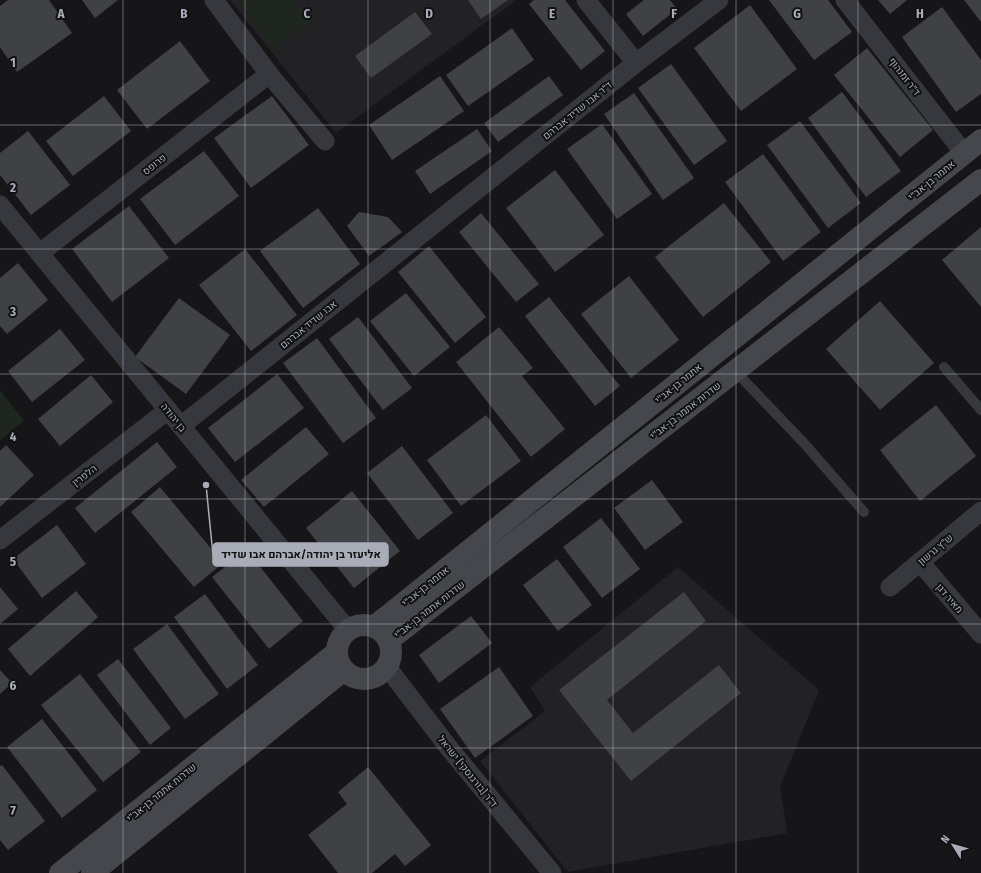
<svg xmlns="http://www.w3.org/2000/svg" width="981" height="873" viewBox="0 0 981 873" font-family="'Fira Sans Condensed',Heebo,sans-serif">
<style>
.built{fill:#222225}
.green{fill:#1e261f}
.building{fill:#404145}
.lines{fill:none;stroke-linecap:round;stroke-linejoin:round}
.service{stroke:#37383d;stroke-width:10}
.minor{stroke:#37383d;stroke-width:19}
.secondary{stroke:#45474d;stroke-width:22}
.grid{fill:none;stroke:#a8adb8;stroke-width:1;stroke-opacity:0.55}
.labels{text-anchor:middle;stroke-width:4;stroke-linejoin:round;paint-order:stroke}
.street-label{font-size:10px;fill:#a8adb8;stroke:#111113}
.grid-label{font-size:13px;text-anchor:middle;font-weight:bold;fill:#a8adb8;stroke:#111113;stroke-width:4;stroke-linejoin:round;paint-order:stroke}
.leader{fill:none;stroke:#a8adb8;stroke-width:1.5}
.callout-dot{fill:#a8adb8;stroke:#111113;stroke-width:1.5}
.callout{fill:#a8adb8;stroke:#a8adb8;stroke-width:1.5}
.callout-label{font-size:11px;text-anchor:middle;font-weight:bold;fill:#111}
</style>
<rect width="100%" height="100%" fill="#161618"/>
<g class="built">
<polygon points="230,0 516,0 336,133"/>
<polygon points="678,567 819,690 780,787 787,833 568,872 480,761 545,711 530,687"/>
</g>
<g class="green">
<polygon points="238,0 295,0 311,23 273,50"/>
<polygon points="0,390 24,421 0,440"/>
</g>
<g class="building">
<polygon points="8,0 49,0 72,33 17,72 0,47 0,6"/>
<polygon points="82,0 118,0 95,18"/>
<polygon points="468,0 508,0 481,19"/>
<polygon points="534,0 565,0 605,51 581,70 529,4"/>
<polygon points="644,0 670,0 677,9 643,36 626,14"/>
<polygon points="769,0 828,0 852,32 814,60"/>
<polygon points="878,0 907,0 890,14"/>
<polygon points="964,0 981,0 981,22"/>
<polygon points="750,5 797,69 741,111 694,48"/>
<polygon points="942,7 981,60 981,94 956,112 902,37"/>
<polygon points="415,12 432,34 371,78 355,56"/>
<polygon points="512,28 534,60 468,106 446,75"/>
<polygon points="180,41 210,81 147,129 117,90"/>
<polygon points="867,48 933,130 900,157 834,75"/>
<polygon points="671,64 727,141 694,165 638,88"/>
<polygon points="440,76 464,111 392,160 369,125"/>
<polygon points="549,76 563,95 498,142 484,123"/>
<polygon points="842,92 901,171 866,197 808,118"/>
<polygon points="634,93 694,178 663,200 604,114"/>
<polygon points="104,96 131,131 73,176 46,141"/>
<polygon points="272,96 309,145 251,188 214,138"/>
<polygon points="800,121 861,203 828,228 767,145"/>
<polygon points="602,124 652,194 617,219 567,149"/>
<polygon points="477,129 492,151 430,194 415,171"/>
<polygon points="28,131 70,185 31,215 0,175 0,153"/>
<polygon points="204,151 239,196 175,245 140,199"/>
<polygon points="763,154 821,232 783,261 725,182"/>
<polygon points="555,170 604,235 555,272 506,208"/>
<polygon points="724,203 771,262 703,317 655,257"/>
<polygon points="129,206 169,258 112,302 72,249"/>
<polygon points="318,208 360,264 303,308 260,251"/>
<polygon points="359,212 388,217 402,232 369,256 347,226"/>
<polygon points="481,213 539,284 516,302 459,232"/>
<polygon points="981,227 981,307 942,260"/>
<polygon points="429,246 486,317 455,343 398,272"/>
<polygon points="245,249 297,315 251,351 199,285"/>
<polygon points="18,263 48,300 7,334 0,326 0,278"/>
<polygon points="629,276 679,340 631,378 581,314"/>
<polygon points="406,293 450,347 414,376 370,321"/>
<polygon points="549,297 620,386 595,406 525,316"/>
<polygon points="179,298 230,335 186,394 135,357"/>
<polygon points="880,301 934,363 880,410 826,349"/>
<polygon points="358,317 412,388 383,410 329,339"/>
<polygon points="499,327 533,368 522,376 565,429 531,457 456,362"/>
<polygon points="60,329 85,360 32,402 8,371"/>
<polygon points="317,338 376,418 343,443 283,363"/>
<polygon points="277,374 304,408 235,462 208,428"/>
<polygon points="91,375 113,402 60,446 38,419"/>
<polygon points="936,405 976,456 920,501 880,450"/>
<polygon points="486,415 521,461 461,506 427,460"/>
<polygon points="306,427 329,454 264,507 241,480"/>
<polygon points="157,442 177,467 95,533 75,508"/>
<polygon points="6,445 34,475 0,507 0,451"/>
<polygon points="402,446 453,513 418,540 367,473"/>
<polygon points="652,480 683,522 645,550 614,508"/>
<polygon points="160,487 223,563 194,587 131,512"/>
<polygon points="352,491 400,551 354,588 306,528"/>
<polygon points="601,518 640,569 602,598 563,547"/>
<polygon points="57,525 86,564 42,598 13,559"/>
<polygon points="247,550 303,621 269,649 212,577"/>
<polygon points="557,559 592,605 558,631 523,585"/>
<polygon points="0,587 18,609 0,624"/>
<polygon points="76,591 98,617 30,676 8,649"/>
<polygon points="684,592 706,621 607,700 633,733 719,665 741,693 631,781 559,690"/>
<polygon points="205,594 258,665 227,689 174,617"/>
<polygon points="471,616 492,643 439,683 419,655"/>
<polygon points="167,624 219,694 185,719 133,649"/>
<polygon points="118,659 171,728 150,745 97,675"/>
<polygon points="499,667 533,716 475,758 440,709"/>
<polygon points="0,670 12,683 0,694"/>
<polygon points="80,674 141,752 103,782 41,705"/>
<polygon points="42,719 97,790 62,818 7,747"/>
<polygon points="2,765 45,821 8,850 0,840 0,766"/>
<polygon points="368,767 431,845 405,866 395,854 372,873 338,873 308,835 347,804 338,792"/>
</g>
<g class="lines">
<g class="service">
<polyline points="944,367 981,410"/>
<polyline points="735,371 803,442 864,512"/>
</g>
<g class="minor">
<polyline points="214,0 269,74 325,141"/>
<polyline points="586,0 636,63"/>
<polyline points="845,0 964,153"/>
<polyline points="0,205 348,630"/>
<polyline points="40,253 269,74"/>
<polyline points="181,426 636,63 719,0"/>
<polyline points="0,540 168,410"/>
<polyline points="920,562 981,634"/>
<polyline points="890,587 981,511"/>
<polyline points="387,667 449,748 552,873"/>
</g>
<g class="secondary">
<circle cx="364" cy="652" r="27"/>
<polyline points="375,626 981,140"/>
<polyline points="389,640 981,180"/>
<polyline points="60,873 337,652"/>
<polyline points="92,873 344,670"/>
</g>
</g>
<path class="grid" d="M123,0V873M245,0V873M368,0V873M490,0V873M613,0V873M736,0V873M858,0V873M0,125H981M0,249H981M0,374H981M0,499H981M0,624H981M0,748H981"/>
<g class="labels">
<g class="street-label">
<text transform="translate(905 76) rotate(52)" y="4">ד"ר זמנהוף</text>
<text transform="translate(577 110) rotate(-39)" y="4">ד"ר אבו שדיד אברהם</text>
<text transform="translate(154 164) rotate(-38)" y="4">פרופס</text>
<text transform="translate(931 180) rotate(-39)" y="4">אתמר בן-אב"י</text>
<text transform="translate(308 324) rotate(-39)" y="4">אבו שדיד אברהם</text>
<text transform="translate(678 383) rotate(-39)" y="4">אתמר בן-אב"י</text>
<text transform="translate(685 410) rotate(-38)" y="4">שדרות אתמר בן-אב"י</text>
<text transform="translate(174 417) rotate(51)" y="4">בן יהודה</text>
<text transform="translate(84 475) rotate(-38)" y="4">הלפרין</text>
<text transform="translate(935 549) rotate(-40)" y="4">ש"ץ גרשון</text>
<text transform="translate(425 586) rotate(-39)" y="4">אתמר בן-אב"י</text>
<text transform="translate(950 598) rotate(49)" y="4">מאיר דגן</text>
<text transform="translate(429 609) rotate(-38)" y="4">שדרות אתמר בן-אב"י</text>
<text transform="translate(468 771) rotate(51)" y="4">ד"ר [בורגנסקי] ישראל</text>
<text transform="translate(161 792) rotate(-39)" y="4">שדרות אתמר בן-אב"י</text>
</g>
</g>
<g class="grid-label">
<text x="61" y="18">A</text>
<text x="184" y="18">B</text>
<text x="307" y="18">C</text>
<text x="429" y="18">D</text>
<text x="552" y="18">E</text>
<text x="674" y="18">F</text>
<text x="797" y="18">G</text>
<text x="920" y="18">H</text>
<text x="13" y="67">1</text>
<text x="13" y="192">2</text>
<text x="13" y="316">3</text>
<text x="13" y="441">4</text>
<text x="13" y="566">5</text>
<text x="13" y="690">6</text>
<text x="13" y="815">7</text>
</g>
<path class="leader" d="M206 485L213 555"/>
<circle class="callout-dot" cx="206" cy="485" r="4"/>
<rect class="callout" x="213" y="543" width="175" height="23" rx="4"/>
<g class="callout-label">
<text x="301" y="558">אליעזר בן יהודה/אברהם אבו שדיד</text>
</g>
<g transform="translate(953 845) rotate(307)" stroke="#111113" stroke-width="3" paint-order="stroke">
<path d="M0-3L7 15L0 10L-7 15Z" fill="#a8adb8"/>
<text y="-6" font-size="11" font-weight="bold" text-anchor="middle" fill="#a8adb8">N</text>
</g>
</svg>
